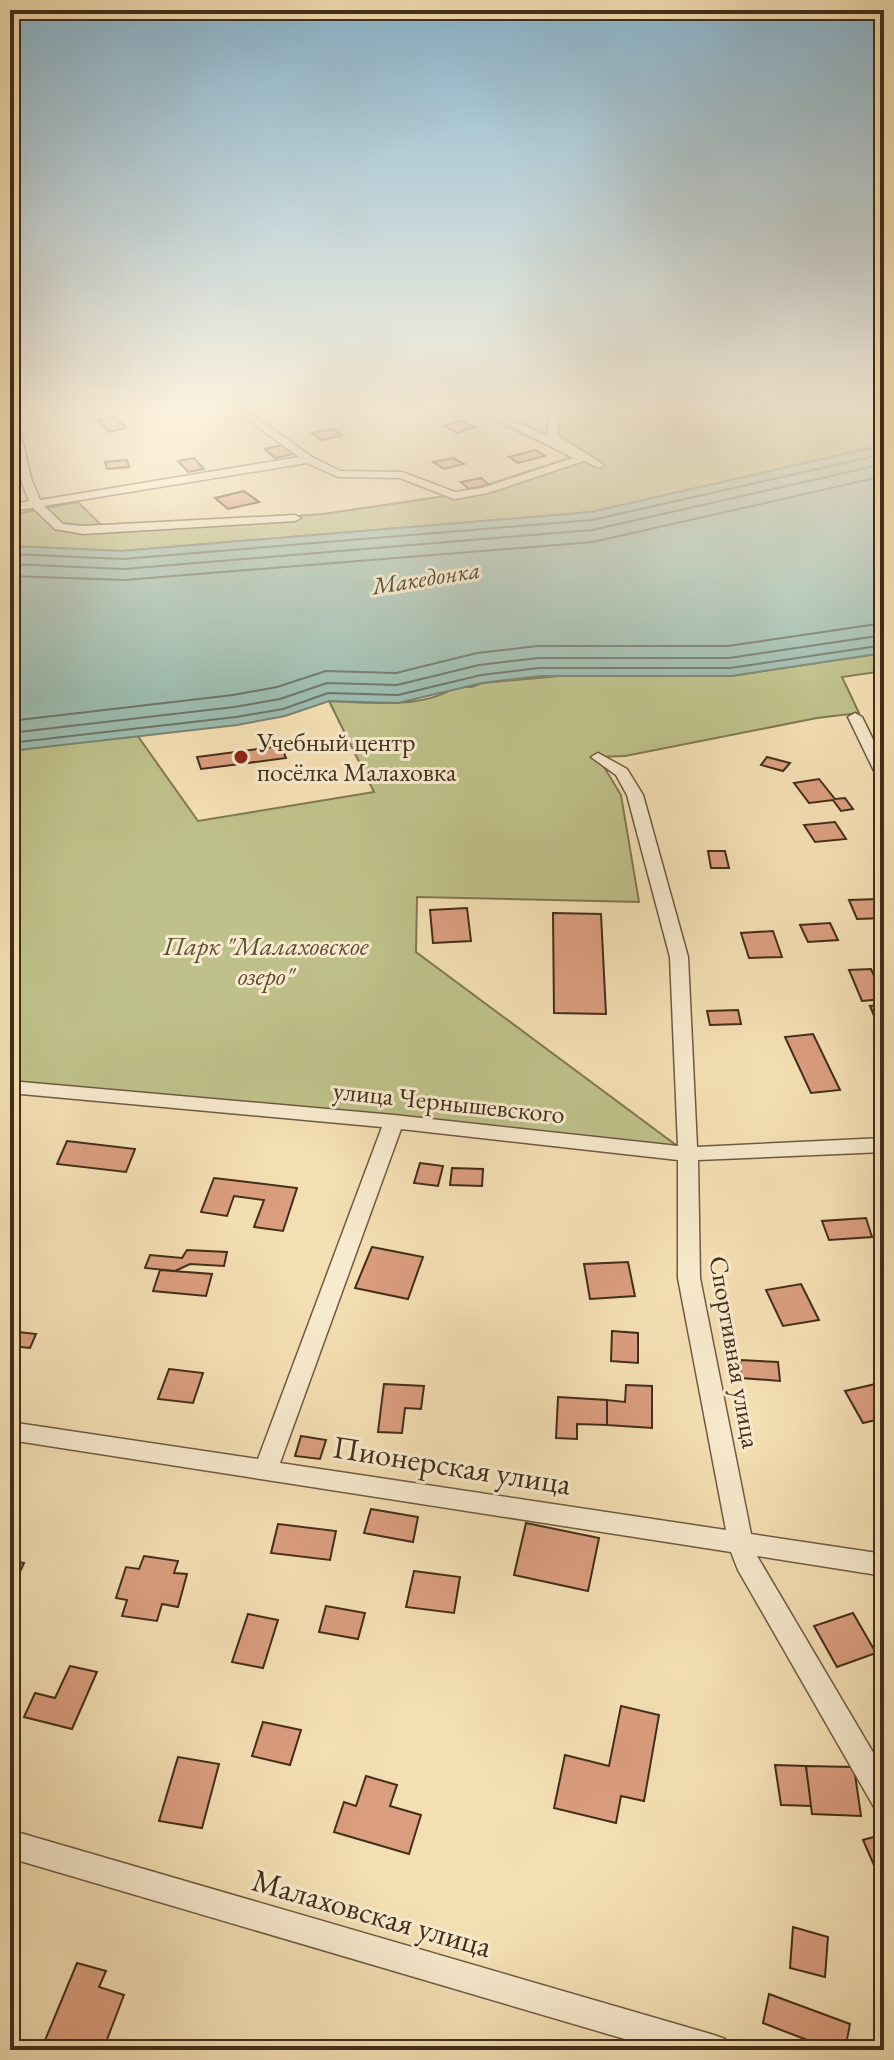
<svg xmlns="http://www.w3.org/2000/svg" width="894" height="2060" viewBox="0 0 894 2060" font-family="'EB Garamond',serif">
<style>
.green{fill:#bfc18a;stroke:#807852;stroke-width:2}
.water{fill:#9cbcb0;stroke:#788374;stroke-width:2}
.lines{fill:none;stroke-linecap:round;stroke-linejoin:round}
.shore{stroke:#6f7566;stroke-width:2}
.building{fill:#db9e7f;stroke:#422e1b;stroke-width:2}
.minor-casing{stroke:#6e5a41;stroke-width:3}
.minor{fill:#f8eace;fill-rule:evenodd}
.poi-dot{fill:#8f2418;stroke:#f8eace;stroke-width:3}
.labels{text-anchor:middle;stroke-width:6;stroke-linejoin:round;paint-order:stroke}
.far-water-label{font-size:24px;font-style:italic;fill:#585240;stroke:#f8eace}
.poi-label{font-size:26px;fill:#422e1b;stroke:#f8eace;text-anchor:start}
.park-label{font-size:26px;font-style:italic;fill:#5b4b31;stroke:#f8eace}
.street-label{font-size:26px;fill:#422e1b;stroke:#f8eace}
.near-street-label{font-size:32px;fill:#422e1b;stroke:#f8eace}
</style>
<rect width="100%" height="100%" fill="#f4dfb3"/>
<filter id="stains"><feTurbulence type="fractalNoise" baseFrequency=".0025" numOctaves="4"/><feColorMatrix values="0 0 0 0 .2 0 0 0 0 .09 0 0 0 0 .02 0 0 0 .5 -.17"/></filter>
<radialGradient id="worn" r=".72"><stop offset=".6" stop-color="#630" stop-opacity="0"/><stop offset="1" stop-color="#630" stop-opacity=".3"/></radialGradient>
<g class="green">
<polygon points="461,406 884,406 884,445 591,512 122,551 10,546 10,515 78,502 106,530 323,514 459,494 572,457"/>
<path d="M884,653V671L842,677L859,713L817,718L625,756L598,757L621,795L639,902L417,897L416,952L688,1154L10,1087V751L137,735L198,821L374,792L329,701C368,702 423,710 457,686L472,687L482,683L592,673L604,676H731Z"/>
</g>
<polygon class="water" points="884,445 884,653 731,676 540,676 482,683 398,703 329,701 285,716 237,725 10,751 10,546 122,551 591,512"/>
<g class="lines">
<g class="shore">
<polyline points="10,554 123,559 592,520 884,454"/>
<polyline points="10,564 124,569 592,530 884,464"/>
<polyline points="10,576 125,580 593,542 884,476"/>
<polyline points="10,721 233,695 277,687 326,671 396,673 477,653 537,646 728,646 884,623"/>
<polyline points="10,733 234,707 280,699 327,683 397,685 479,665 538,658 729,658 884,635"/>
<polyline points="10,743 236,717 283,709 328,693 398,695 481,675 539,668 730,668 884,645"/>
</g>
</g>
<g class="building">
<polygon points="114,417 127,428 109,432 97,420"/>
<polygon points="462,421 475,427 457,433 443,426"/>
<polygon points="333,429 342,436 321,440 312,433"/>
<polygon points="282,445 293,454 275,458 265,449"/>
<polygon points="535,450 545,456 518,463 509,457"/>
<polygon points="194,458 204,469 188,472 178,461"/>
<polygon points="453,458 464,464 444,469 433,462"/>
<polygon points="127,460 129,467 107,469 105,462"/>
<polygon points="481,478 489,485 469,489 461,482"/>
<polygon points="244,491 259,502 228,509 215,498"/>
<polygon points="281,746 286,758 201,769 197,757"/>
<polygon points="767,757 790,763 783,771 761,765"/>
<polygon points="819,779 835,799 845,798 853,809 841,811 833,800 809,803 794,783"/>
<polygon points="835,822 846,839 815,842 804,825"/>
<polygon points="708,851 725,851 729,868 711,868"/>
<polygon points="879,899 884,918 857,919 849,900"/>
<polygon points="467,908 471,941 433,943 430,910"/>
<polygon points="553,913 601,914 606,1014 554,1013"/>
<polygon points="830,923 838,940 808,942 800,925"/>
<polygon points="773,931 782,957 749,958 741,933"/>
<polygon points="871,969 884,998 884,999 862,1001 849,970"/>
<polygon points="884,1005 884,1027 879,1028 870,1006"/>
<polygon points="738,1010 741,1024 710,1025 707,1011"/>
<polygon points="813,1034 840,1090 811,1093 785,1037"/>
<polygon points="67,1141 135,1149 126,1172 57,1164"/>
<polygon points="420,1163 443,1166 438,1186 414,1183"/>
<polygon points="452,1168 483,1169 482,1186 450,1185"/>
<polygon points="214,1178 297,1188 283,1231 254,1227 264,1200 234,1196 227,1216 201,1212"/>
<polygon points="866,1218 872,1237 829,1240 822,1221"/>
<polygon points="372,1247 423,1257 408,1299 355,1288"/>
<polygon points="187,1250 227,1252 224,1266 190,1264 175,1271 145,1268 150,1255 182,1258"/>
<polygon points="628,1262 635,1296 590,1299 584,1264"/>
<polygon points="160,1270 212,1274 206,1296 153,1291"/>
<polygon points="801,1284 819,1320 783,1326 766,1290"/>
<polygon points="10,1331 36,1334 30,1348 12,1346 10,1349"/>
<polygon points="612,1331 638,1333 638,1363 611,1361"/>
<polygon points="740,1360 778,1362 780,1381 741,1378"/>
<polygon points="169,1369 203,1373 193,1403 158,1399"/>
<polygon points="880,1383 884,1390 884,1418 863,1423 845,1391"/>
<polygon points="384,1384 424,1386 421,1409 405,1408 402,1433 378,1432"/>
<polygon points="626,1385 652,1386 652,1428 607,1425 607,1400 625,1402"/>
<polygon points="558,1397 607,1400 607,1425 577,1424 577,1439 556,1438"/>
<polygon points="301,1436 326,1440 320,1459 295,1456"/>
<polygon points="371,1509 418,1517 413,1542 364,1533"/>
<polygon points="526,1523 599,1538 588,1591 514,1575"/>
<polygon points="278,1524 336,1531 330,1560 271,1553"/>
<polygon points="144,1556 178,1561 174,1573 187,1574 178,1607 162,1604 157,1621 122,1616 127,1600 116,1598 126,1567 139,1569"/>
<polygon points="10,1560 24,1563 14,1585 10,1585"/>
<polygon points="414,1571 460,1577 454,1613 406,1607"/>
<polygon points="326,1606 365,1613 358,1639 319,1632"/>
<polygon points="853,1613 876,1653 837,1667 814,1626"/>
<polygon points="248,1614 278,1620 263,1668 232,1662"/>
<polygon points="70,1666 97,1672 72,1729 24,1717 35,1693 55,1698"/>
<polygon points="621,1706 659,1715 644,1801 621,1796 616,1823 554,1808 565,1755 609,1766"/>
<polygon points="263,1722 301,1730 290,1765 252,1756"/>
<polygon points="178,1757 219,1764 202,1828 159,1821"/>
<polygon points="775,1765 806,1766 812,1806 781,1805"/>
<polygon points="806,1766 854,1767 861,1816 812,1814"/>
<polygon points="366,1776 397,1785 390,1806 421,1815 409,1854 334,1832 344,1802 356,1806"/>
<polygon points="884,1834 884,1886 883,1886 863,1840"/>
<polygon points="793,1927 828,1937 825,1977 790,1968"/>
<polygon points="77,1963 106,1971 99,1987 124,1995 103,2050 41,2050"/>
<polygon points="769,1994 850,2024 845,2050 833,2050 763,2023"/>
</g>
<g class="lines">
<defs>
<g id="minor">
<path d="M10,406L15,409L31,478L40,500L299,457L229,406H240L312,457L340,471L402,472L455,492L482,488L573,458L509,425L518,423L547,436L551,406H561L557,435L604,465L599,468L584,461L488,493L454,499L400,478L338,477L307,463L44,506L63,524L83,526L295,515L301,518L295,521L83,534L55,529L33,508L10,511V505L29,501C16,470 10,440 10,406Z"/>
<polygon points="855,713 862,717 884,762 884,781 877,777 848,717"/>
<path d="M598,753L627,769L643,795L688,957L697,1147L884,1138V1152L698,1160L700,1278L751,1534L884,1554V1576L757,1556L884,1771V1811L874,1807L738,1570L731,1552L10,1440V1422L258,1459L382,1127L10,1093V1081L394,1115L678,1146L670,957L627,795L616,775L591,757ZM401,1129L678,1160V1278L726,1530L280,1463Z"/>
<polygon points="10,1830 714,2035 725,2039 729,2050 662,2050 10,1858"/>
</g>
</defs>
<use href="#minor" class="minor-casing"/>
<use href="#minor" class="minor"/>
</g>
<linearGradient id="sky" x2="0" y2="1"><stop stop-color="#89b7d2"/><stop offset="0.59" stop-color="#faf1dd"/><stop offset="1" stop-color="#faf1dd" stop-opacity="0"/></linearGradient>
<rect width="894" height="694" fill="url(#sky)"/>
<circle class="poi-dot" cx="241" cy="757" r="8"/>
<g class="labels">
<g class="far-water-label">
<text transform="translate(426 578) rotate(-9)" y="8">Македонка</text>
</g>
<g class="poi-label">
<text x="257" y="751">Учебный центр<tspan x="257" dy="30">посёлка Малаховка</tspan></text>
</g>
<g class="park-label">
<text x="266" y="955">Парк "Малаховское<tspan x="266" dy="30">озеро"</tspan></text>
</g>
<g class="street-label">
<text transform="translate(449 1102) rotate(6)" y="9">улица Чернышевского</text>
<text transform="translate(735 1352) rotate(80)" y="9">Спортивная улица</text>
</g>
<g class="near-street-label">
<text transform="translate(452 1465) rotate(9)" y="11">Пионерская улица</text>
<text transform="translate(372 1913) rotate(16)" y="11">Малаховская улица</text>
</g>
</g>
<rect width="894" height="2060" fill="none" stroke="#f4dfb3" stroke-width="40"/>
<rect x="12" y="12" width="870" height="2036" fill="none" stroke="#422e1b" stroke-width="4"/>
<rect x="20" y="20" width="854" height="2020" fill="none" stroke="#422e1b" stroke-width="2"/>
<rect width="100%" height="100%" filter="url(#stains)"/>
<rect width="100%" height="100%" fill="url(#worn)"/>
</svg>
